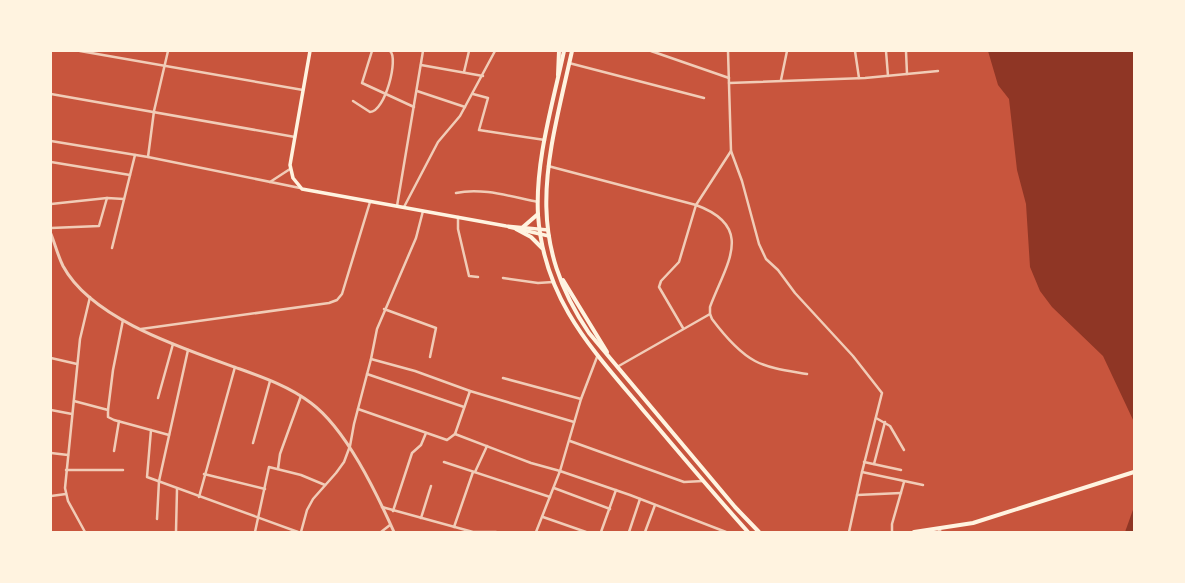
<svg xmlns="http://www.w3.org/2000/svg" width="1185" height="583" viewBox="0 0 1185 583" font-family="'PT Sans',sans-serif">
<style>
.water{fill:#8f3625}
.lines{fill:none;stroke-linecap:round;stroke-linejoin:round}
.minor{stroke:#f1ccb7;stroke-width:2.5}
.tertiary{stroke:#f1ccb7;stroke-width:3}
.secondary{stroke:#fff3e0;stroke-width:3.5}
.primary{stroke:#fff3e0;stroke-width:4}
</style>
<rect width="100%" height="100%" fill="#c8553d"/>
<g class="water">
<polygon points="988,51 1134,51 1134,422 1103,356 1052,307 1040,291 1030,267 1026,204 1017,170 1009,99 998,85"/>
<polygon points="1134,507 1134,532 1125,532"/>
</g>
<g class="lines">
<g class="minor">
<polyline points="80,51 303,90"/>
<polyline points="372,51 362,83 414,107"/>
<polyline points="651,51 729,78"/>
<polyline points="728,51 731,151 742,181 759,244 766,259 778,270 795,293 853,356 882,393 862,472 849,532"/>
<polyline points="855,51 859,78"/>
<polyline points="886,51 888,76"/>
<polyline points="906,51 907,74"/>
<polyline points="569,63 704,98"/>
<polyline points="421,65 483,76"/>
<polyline points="464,72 469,51"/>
<polyline points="781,80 787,51"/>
<polyline points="729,83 865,78 938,71"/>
<polyline points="417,91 465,107"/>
<polyline points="51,94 295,137"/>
<polyline points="473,94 488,98 479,130 545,140"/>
<path d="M353,101L370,112C385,112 399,58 390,51"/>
<polyline points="51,141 148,157 300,188"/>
<polyline points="148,157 154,111 168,51"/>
<polyline points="51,162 130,175"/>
<path d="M548,166L696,205C756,227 726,264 710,307V314L712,319C724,335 738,352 755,361C770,369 790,371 807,374"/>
<polyline points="270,182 290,169"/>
<path d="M456,193C482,187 512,197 538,202"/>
<polyline points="51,204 107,198 124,199"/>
<polyline points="397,206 423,51"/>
<polyline points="404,207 438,142 460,116 495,51"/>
<polyline points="458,217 458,229 469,276 478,277"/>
<polyline points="51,228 99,226 107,198"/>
<polyline points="112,248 135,155"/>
<polyline points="503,278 538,283 553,282"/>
<polyline points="384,309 436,328 430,357"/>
<polyline points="683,328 659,287 661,281 679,262 696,205 731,151"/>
<polyline points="141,329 329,303 337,300 342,294 370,202"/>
<polyline points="51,358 77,364"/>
<polyline points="371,359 415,371 470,391 574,422"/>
<polyline points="617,367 710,314"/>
<polyline points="367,374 464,407"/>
<polyline points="503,378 581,399"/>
<polyline points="158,398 173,344"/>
<polyline points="74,401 108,410 108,417 114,420 169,435"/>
<polyline points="358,409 447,440 455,434 470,391"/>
<polyline points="51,410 72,414"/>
<polyline points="108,410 113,370 123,320"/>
<polyline points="876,418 890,426 904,450"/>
<polyline points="151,430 147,477 298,532"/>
<polyline points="455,434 531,463 560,471 630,495 726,532"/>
<polyline points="570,441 684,482 703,481"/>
<polyline points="253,443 270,381"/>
<polyline points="114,451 119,421"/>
<polyline points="51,453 68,455"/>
<polyline points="444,462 550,497"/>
<polyline points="864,462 901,470"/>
<polyline points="874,464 885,422"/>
<polyline points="278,469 280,454 301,396"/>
<polyline points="66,470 123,470"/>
<polyline points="475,472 487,446"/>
<polyline points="862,472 923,485"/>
<polyline points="204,474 265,489"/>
<polyline points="554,488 610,509"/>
<polyline points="857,495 901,493"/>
<polyline points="51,496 66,494"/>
<polyline points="199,497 235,367"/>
<polyline points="382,507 473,532 496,532"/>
<polyline points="393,511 412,453 421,445 426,433"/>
<polyline points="543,517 586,532"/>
<polyline points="421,518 431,486"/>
<polyline points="157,519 159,481 188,350"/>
<polyline points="454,527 473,472"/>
<polyline points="938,529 941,532"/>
<polyline points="85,532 68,501 65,488 80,339 90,297"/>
<polyline points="176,532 177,489"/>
<polyline points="255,532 269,467 301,475 325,485"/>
<polyline points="301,532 307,510 313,499 336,473 344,462 350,446 354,424 371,359 377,329 416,238 423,211"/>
<polyline points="381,532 390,525"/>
<polyline points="536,532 560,471 581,399 597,357"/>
<polyline points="601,532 616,490"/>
<polyline points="629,532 640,499"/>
<polyline points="645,532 655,505"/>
<polyline points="892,532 892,524 904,482"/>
</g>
<path class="tertiary" d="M51,234C55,244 58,256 63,266C92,320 185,349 240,369C265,378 290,387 311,403C346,429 376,492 394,532"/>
<g class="secondary">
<polyline points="310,51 290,165 293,178 302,189 506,226 548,230"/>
<polyline points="509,227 549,236"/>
</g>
<g class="primary">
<path d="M564,51C553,103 535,161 538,215C544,300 592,349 643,410C678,451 712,492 748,532"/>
<path d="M572,51C548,159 522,234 589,333L735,507L759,532"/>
<polyline points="558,75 559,51"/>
<polyline points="523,227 538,214"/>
<polyline points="516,229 531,237 542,248"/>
<polyline points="563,280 607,352"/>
<polyline points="914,532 973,523 1134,472"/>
</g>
</g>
<rect width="1185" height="583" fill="none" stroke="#fff3e0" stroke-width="104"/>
</svg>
